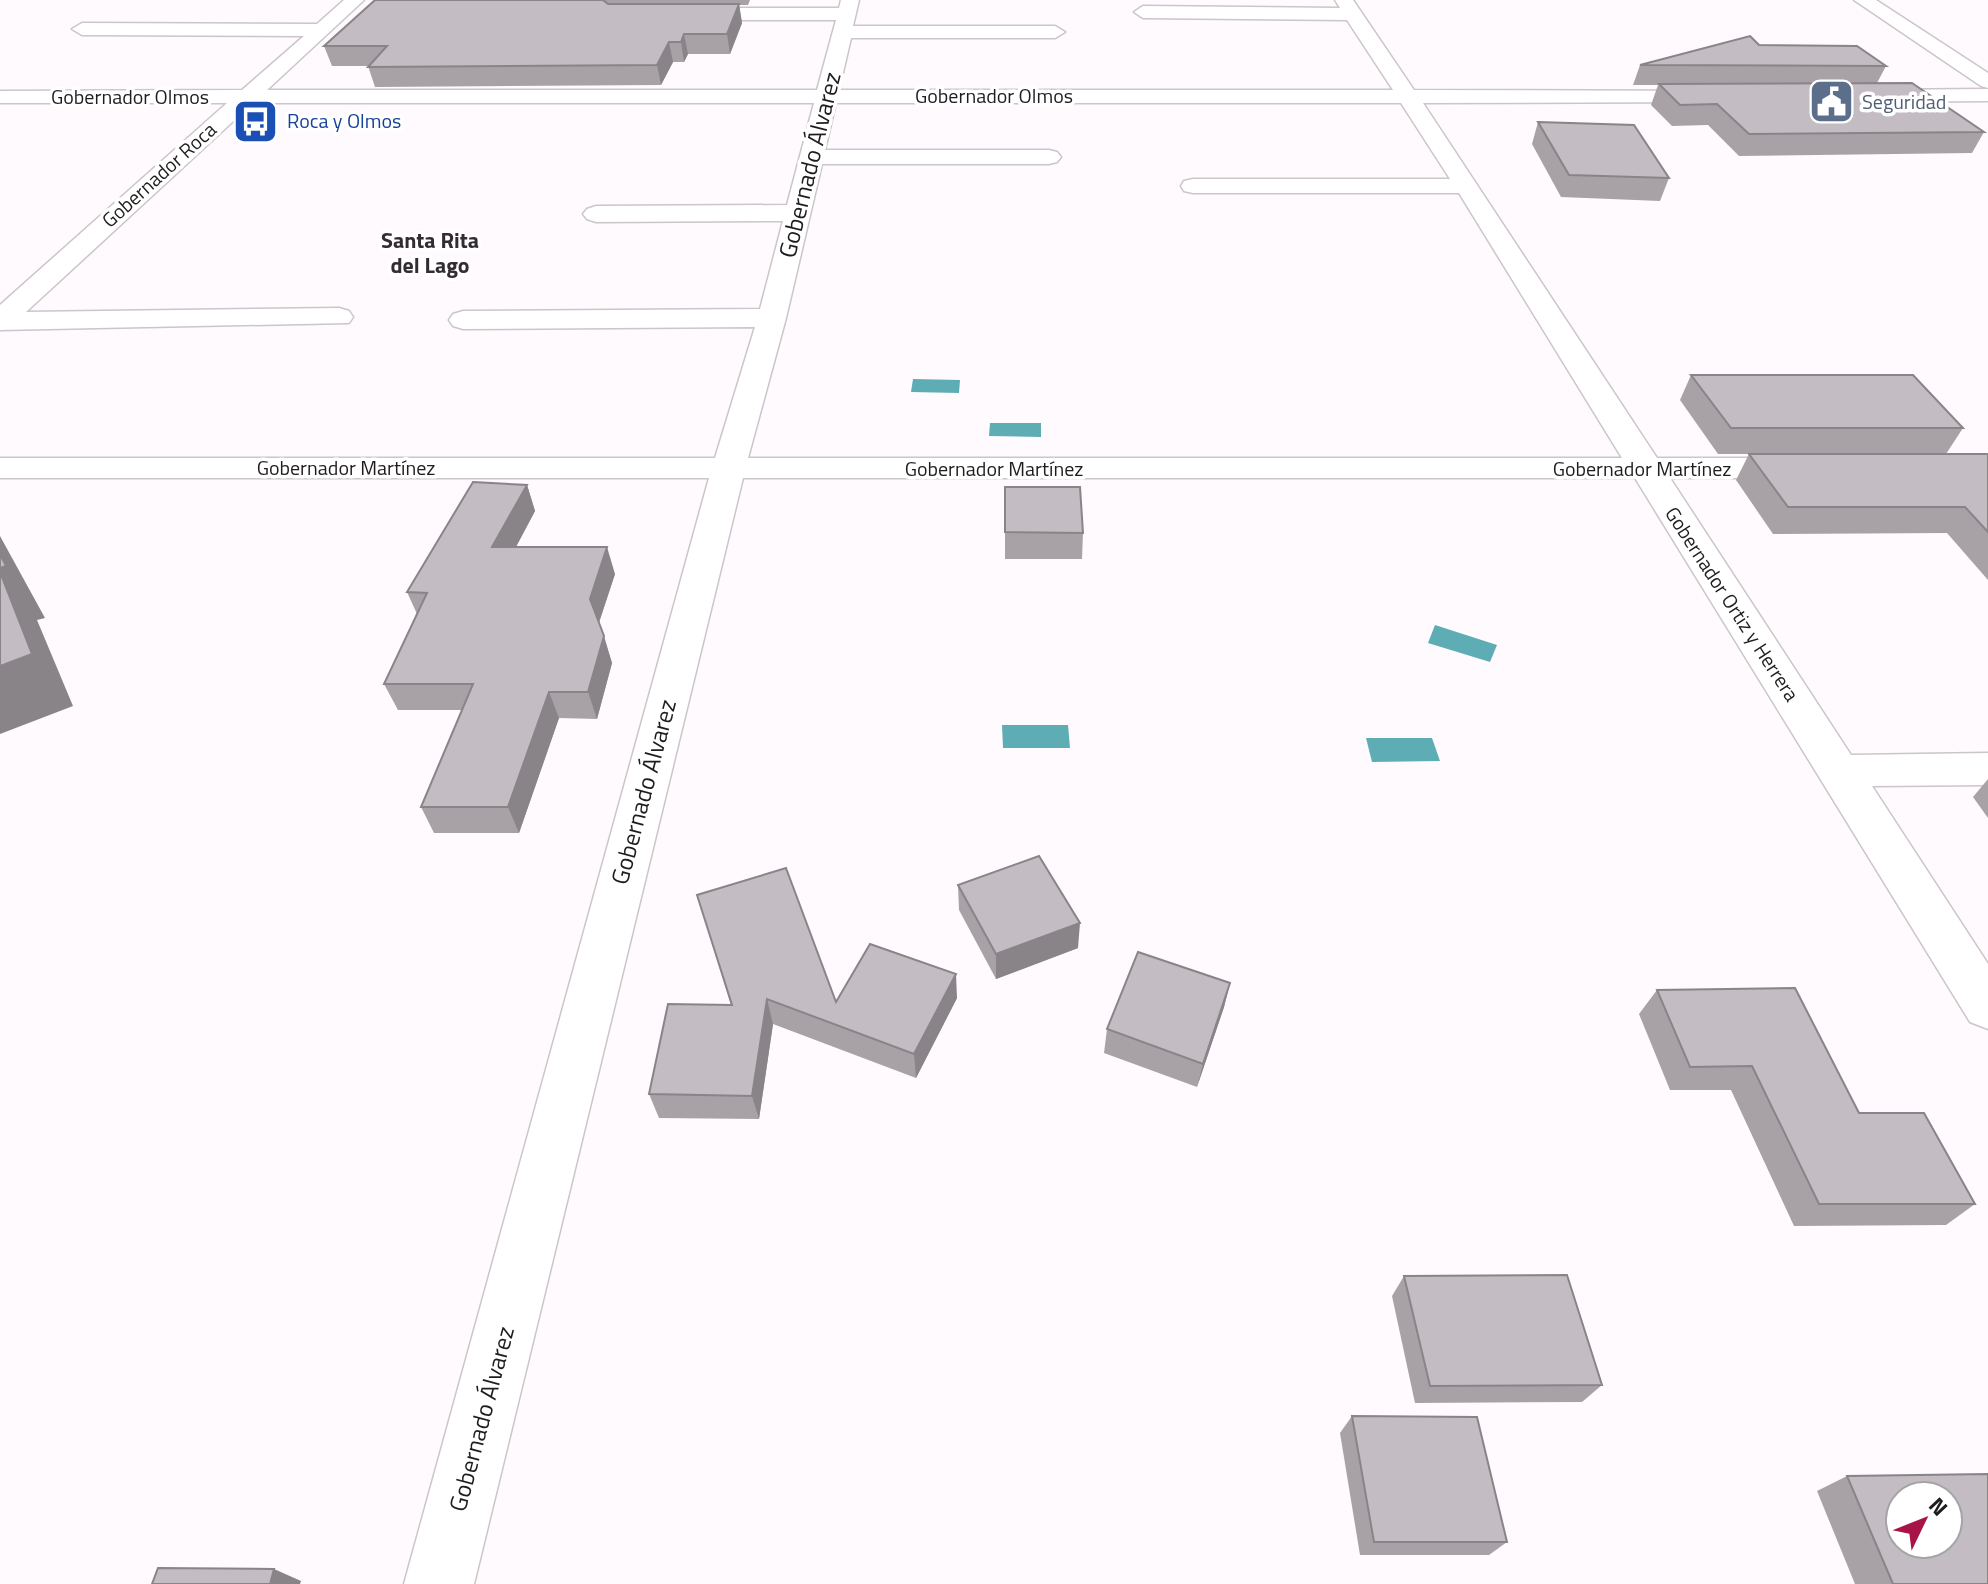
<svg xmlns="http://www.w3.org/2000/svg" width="1988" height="1584" viewBox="0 0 1988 1584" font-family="'Titillium Web',sans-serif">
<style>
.water{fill:#5eadb4}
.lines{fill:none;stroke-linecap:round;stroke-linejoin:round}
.minor-casing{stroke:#ccc5cb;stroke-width:3}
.minor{fill:#fff;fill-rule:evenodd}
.wall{fill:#a8a2a7}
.shaded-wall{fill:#888488}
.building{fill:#c3bcc2;stroke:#888488;stroke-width:2;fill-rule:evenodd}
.labels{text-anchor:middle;stroke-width:7;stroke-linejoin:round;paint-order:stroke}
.far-street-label{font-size:20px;fill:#1e1c1e;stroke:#fff}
.far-service-label{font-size:20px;fill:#4e5e75;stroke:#fff;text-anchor:start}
.far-transit-label{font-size:20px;fill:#164399;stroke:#fff;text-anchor:start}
.far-neighbourhood-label{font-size:22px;font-weight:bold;fill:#332d32;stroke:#fff}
.street-label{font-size:24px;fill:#1e1c1e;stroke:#fff}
</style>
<rect width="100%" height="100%" fill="#fefafe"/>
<g class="water">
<polygon points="913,379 960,380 959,393 911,392"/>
<polygon points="990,423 1041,423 1041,437 989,436"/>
<polygon points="1435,625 1497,645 1490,662 1428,643"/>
<polygon points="1002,725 1068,725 1070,748 1003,748"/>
<polygon points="1366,738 1432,738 1440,761 1372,762"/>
</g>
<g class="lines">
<defs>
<g id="minor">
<path d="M344,0H364L267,90H817L836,20H682L673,14L682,8H839L841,0H859L853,26H1055L1065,32L1055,38H851L839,90H1393L1347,20L1143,18L1134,12L1143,6L1340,8L1335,0H1353L1414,90L1722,91L1725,96L1722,101L1714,102L1423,103L1657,458H1802L1814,461L1819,468L1814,475L1802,478H1670L1851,755L1988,753V785L1872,786L1988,964V1029L1970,1022L1635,478H743L474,1584H404L709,478H0V458H715L755,327L463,329L453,326L449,320L453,314L463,311L760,309L783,221L596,222L587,219L583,214L587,209L596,206L787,205L814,103H253L26,312L339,308L349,311L353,317L349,323L0,330V305L227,103H0V91L242,90L304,36L82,35L72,29L82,23L317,24ZM836,103H1401L1450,179H1193L1184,181L1181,186L1184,191L1193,193H1459L1622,458H748L786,318L822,164H1049L1057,162L1061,157L1057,152L1049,150H825Z"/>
<polygon points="1854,0 1876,0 1988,73 1988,88 1981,86"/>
<polygon points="1988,89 1988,101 1870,102 1859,96 1870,90"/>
</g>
</defs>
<use href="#minor" class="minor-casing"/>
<use href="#minor" class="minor"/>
</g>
<g class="wall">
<polygon points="375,0 750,0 748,5 739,5 742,23 730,54 688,54 684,62 673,62 661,85 375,87 368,66 332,66 324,46"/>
<polygon points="1759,45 1886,66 1877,83 1984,132 1972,153 1739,156 1708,125 1672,126 1651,105 1658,85 1633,85 1640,65"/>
<polygon points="1538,122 1669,178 1660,201 1561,197 1532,144"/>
<polygon points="1691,375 1963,428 1946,454 1718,454 1680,400"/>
<polygon points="1749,454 1988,454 1988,580 1947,533 1773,534 1736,480"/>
<polygon points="527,485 535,511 516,547 615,574 599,623 612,663 597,719 559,718 519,833 434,833 421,807 462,710 398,710 384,684 417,614 407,592"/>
<polygon points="1005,487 1083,533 1082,559 1005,559"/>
<polygon points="1988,779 1988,818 1973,797"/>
<polygon points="958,885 1078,948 996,979 959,910"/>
<polygon points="697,895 836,1002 957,998 916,1078 773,1024 759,1119 659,1118 649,1094 731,1005"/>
<polygon points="1230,983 1224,1007 1197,1087 1104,1053 1107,1029"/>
<polygon points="1657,990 1859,1113 1975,1204 1946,1225 1794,1226 1731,1090 1670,1090 1639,1014"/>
<polygon points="1404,1276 1602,1385 1582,1402 1415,1403 1392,1296"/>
<polygon points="1352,1416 1507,1542 1489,1555 1360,1555 1340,1433"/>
<polygon points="1847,1476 1988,1584 1855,1584 1817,1491"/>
</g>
<g class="shaded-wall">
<polygon points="739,4 742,23 730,54 727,34"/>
<polygon points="684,34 688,54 684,62 681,42"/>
<polygon points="669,42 673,62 661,85 657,65"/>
<polygon points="527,485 535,511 502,573 492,547"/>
<polygon points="0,536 45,618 37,620 73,706 0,734"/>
<polygon points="607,547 615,574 598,625 590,599"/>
<polygon points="604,636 612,663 597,719 588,692"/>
<polygon points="549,692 559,718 519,833 508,807"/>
<polygon points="1080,923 1078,948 996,979 996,954"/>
<polygon points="956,974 957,998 916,1078 914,1054"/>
<polygon points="1230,983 1224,1007 1197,1087 1203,1064"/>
<polygon points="767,999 773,1024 759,1119 752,1096"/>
<polygon points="274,1569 301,1581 300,1584 270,1584"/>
</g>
<g class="building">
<polygon points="375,0 603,0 608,4 739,4 727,34 684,34 681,42 669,42 657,65 368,67 387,46 324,46"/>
<polygon points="1750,36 1759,45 1857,46 1886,66 1640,65"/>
<polygon points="1912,83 1984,132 1749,134 1717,104 1680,105 1659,84"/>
<polygon points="1538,122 1634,125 1669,178 1569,175"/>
<polygon points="1691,375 1913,375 1963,428 1731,428"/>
<polygon points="1749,454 1988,454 1988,532 1965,507 1788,507"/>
<polygon points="473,482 527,485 492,547 607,547 590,599 604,636 588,692 549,692 508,807 421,807 473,684 384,684 427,593 407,592"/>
<polygon points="1005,487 1080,487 1083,533 1005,532"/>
<polygon points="0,554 6,566 0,568"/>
<polygon points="0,572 32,654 0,666"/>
<polygon points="1039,856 1080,923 996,954 958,885"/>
<polygon points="786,868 836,1002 870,944 956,974 914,1054 767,999 752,1096 649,1094 668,1004 732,1005 697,895"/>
<polygon points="1138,952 1230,983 1203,1064 1107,1029"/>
<polygon points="1795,988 1859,1113 1924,1113 1975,1204 1819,1204 1752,1066 1690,1067 1657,990"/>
<polygon points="1567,1275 1602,1385 1430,1386 1404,1276"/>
<polygon points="1352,1416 1477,1417 1507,1542 1374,1542"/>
<path d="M1988,1474V1584H1893L1847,1476ZM1900,1496H1948V1544H1900Z"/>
<polygon points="158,1568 274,1569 270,1584 152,1584"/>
</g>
<defs>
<symbol id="civic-square" viewBox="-11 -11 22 22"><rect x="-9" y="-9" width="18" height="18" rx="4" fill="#5c6f8a" stroke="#fff"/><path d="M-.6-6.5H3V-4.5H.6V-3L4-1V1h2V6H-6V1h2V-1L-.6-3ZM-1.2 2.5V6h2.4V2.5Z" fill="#fff"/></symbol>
<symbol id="bus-square" viewBox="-11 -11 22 22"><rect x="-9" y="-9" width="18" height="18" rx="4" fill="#1a4fb4" stroke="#fff"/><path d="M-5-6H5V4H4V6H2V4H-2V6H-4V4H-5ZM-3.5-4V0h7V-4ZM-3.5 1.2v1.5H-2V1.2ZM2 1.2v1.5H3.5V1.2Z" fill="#fff"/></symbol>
</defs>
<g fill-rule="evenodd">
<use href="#civic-square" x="1806" y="76" width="51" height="51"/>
<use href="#bus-square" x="230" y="96" width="51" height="51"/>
</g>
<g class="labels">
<g class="far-street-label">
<text x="994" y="103">Gobernador Olmos</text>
<text x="130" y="104">Gobernador Olmos</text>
<text transform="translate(159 175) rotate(-42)" y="7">Gobernador Roca</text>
<text x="346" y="475">Gobernador Martínez</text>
<text x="994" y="476">Gobernador Martínez</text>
<text x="1642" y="476">Gobernador Martínez</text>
<text transform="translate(1732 604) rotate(57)" y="7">Gobernador Ortiz y Herrera</text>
</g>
<g class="far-service-label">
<text x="1862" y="109">Seguridad</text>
</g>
<g class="far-transit-label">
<text x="287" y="128">Roca y Olmos</text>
</g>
<g class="far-neighbourhood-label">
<text x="430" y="248">Santa Rita<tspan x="430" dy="25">del Lago</tspan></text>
</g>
<g class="street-label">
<text transform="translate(810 165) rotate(-76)" y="8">Gobernado Álvarez</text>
<text transform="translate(644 792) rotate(-75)" y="8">Gobernado Álvarez</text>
<text transform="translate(482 1419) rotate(-75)" y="8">Gobernado Álvarez</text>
</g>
</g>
<g transform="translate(1924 1520) rotate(47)"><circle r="38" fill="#ffffff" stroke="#a5a4a5" stroke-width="2"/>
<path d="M0-6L14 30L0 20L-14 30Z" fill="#a81447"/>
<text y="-12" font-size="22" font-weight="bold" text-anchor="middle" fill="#1e1c1e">N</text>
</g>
</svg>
